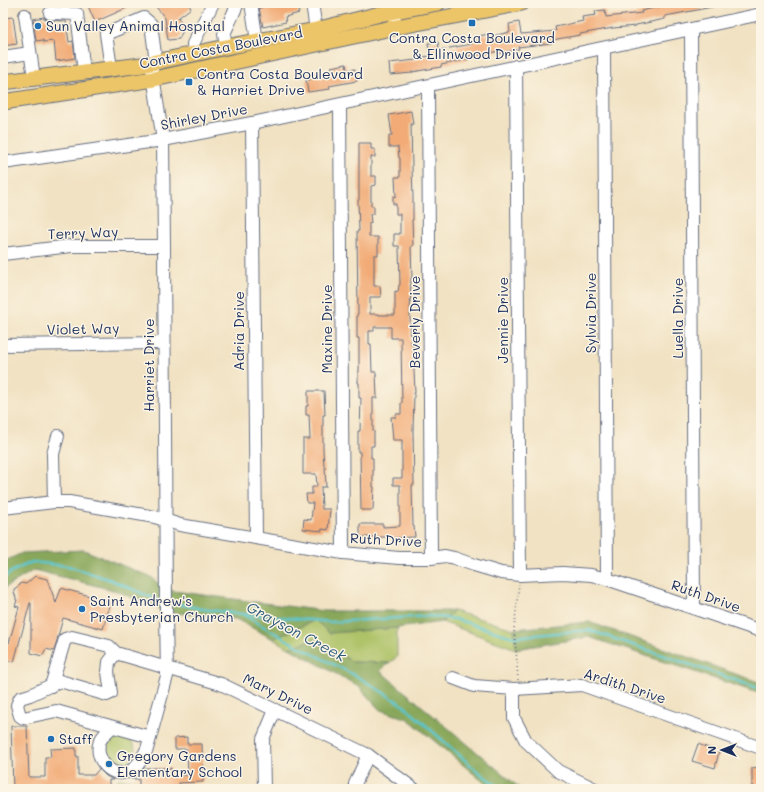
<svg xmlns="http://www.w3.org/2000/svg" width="764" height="792" viewBox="0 0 764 792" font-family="Mali,sans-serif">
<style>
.green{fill:#acc165;stroke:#647862}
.forest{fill:#89a75a;stroke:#526b5c}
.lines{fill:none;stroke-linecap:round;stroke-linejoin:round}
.stream{stroke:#57c5cc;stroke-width:2.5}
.building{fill:#f2ab76}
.minor-casing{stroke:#666e81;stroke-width:14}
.major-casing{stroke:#666e81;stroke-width:17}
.path{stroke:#666e81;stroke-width:1.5;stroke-dasharray:1 3;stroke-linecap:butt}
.minor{stroke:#fff;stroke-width:12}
.major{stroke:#ecc569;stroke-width:15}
.poi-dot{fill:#1f6fb2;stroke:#fcf5e5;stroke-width:1.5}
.labels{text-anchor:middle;stroke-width:3;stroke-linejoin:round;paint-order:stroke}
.poi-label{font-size:14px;fill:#1b2f5e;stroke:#fcf5e5;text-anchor:start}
.street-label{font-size:14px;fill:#1b2f5e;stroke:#fcf5e5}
.water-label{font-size:15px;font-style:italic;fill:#2d5c7f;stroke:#fcf5e5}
</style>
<rect width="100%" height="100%" fill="#fcf5e5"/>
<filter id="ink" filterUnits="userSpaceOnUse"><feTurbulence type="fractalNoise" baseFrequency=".025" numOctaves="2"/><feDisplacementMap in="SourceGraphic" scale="8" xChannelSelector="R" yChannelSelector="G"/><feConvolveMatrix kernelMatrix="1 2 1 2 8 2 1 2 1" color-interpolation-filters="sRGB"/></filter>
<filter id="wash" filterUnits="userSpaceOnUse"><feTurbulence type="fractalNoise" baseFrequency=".012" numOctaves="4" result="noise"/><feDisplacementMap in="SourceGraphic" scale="16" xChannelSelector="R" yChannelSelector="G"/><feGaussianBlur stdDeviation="0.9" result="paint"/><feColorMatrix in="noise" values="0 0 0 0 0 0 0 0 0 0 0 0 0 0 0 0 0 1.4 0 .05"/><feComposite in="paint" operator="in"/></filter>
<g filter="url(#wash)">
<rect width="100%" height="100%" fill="#f1e2c3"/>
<g class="green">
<polygon points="454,611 514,629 516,649 442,622"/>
<polygon points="316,620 329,633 397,628 397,657 389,663 353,662 314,639 289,648 273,639"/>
<circle cx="121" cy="750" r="14"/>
<rect x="118" y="779" width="21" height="10"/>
</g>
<g class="forest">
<polygon points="84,550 151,577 166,590 324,611 454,611 442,622 397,628 329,633 315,620 273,639 236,619 166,612 117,591 34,570 3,589 3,562 22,553"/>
<polygon points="589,622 761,683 761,694 589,637 516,649 514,629"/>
<polygon points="314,639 353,662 389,663 380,671 521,789 492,789 408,719 380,710 358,686 289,648"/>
</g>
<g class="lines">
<g class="stream">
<polyline points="3,579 11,572 32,562 68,566 111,580 153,598 163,601"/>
<polyline points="170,602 202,609 242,614 294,644 360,678 403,705 476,770 501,789"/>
<polyline points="243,614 332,622 430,616 455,619 513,637 589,630 761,689"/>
</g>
</g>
<g id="blocks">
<g class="building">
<polygon points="94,3 138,3 95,22 88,6"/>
<polygon points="153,3 187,3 191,8 178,18 185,26 179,39 168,40 165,18"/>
<polygon points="262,3 296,3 299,13 285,17 286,22 263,27 259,8 263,7"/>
<polygon points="667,3 717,3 717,6 692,11 665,16 665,19 636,25 636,26 613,28 580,34 580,35 552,40 552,43 518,47 519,49 500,53 500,51 469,56 470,59 441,65 441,67 412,72 412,73 390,75 389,63 416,60 416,58 430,56 428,43 438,42 439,50 472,44 472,42 480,40 479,36 488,34 488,37 510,32 509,24 519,22 521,34 556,31 555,27 583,21 582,17 596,15 595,11 605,10 606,17 642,13 641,11 667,5"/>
<polygon points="13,17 17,44 3,46 3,18"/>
<polygon points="44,17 44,18 49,20 66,21 69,42 73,41 75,58 56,61 54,41 43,42 43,40 36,41 33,19"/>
<polygon points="346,64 347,70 355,69 357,81 329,86 330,89 308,92 306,80 310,80 309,75 319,73 320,77 333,75 331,67"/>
<polygon points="411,111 413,124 411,124 412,167 413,197 413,220 412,220 413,246 411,246 412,278 411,278 410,315 411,345 413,344 414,370 415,393 414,393 413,432 414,485 412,485 413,526 414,526 415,537 392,538 392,537 360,537 360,524 383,524 383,527 400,526 400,485 393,485 393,478 402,478 402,440 393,440 391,417 396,417 396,414 401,414 401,403 402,403 401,338 391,338 391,327 374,327 374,331 369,331 369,344 371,344 372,372 376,372 377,398 373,398 373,431 374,431 374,446 371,446 371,458 373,458 373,487 374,487 373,510 361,510 360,452 358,452 358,431 360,431 361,398 359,398 359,383 358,383 358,372 359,372 359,338 357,338 357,314 358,314 357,231 359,231 358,200 359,200 359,143 371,143 371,149 375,149 375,157 371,157 371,176 376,176 376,185 371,186 371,206 374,206 374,214 370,214 371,223 369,223 369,237 378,237 378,255 374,255 374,286 380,286 381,297 370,297 370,314 379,314 379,315 395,315 395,291 398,292 399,285 400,285 399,246 394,246 394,234 400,234 400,214 396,214 396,204 393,204 393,196 396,197 395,177 400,177 400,158 399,158 398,147 389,147 389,135 392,135 389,115"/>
<polygon points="308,391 324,391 325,415 323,415 323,450 324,466 325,466 326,487 321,487 322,509 330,509 328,530 322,529 322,531 303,529 304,519 311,520 313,503 307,503 306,494 312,494 312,487 317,487 316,474 303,474 303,439 310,439 309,415 306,415 306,406 308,406"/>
<polygon points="35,576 47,579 56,603 61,588 111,602 103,629 63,618 54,651 46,649 42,656 31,653 31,603 30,603 14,662 5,660 4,642 9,643 19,607 15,606 17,600 16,600 16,598 14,592 14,589 20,585 21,583 26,584"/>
<polygon points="11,726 27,726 29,777 45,777 45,757 51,757 50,749 76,748 76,756 78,756 78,775 94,775 99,769 106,776 114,780 109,780 109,789 13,789"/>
<polygon points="187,737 187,744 202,744 203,782 179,783 179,789 139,789 139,779 131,779 138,775 144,768 171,768 171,776 188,775 187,749 175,749 175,738"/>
<polygon points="698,744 719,752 715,768 692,761"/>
<polygon points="761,767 761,789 752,789 752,768"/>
</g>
</g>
</g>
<g filter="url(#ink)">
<use href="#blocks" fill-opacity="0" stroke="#666e81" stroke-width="1"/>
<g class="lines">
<defs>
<g id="minor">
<polyline points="251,3 257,41"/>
<polyline points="312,3 316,30"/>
<polyline points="392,3 396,27"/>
<polyline points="50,13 77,14 84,72"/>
<polyline points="25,15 34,78"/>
<polyline points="691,29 694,608"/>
<polyline points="226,47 224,34 238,3"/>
<polyline points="604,48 607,579"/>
<polyline points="194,54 193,44 213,3"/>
<polyline points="3,57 30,53"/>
<polyline points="516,66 520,575"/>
<polyline points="111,68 106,34 144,18 151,24 156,62"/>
<polyline points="428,86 431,558"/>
<polyline points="340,105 343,553"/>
<polyline points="252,123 256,538"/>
<polyline points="3,163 163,140 252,123 761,14"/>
<polyline points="3,254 71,246 164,246"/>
<polyline points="3,345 164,343"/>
<polyline points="54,502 53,454 58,436"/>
<polyline points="3,508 54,502 69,502 155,517 180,525 343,553 399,558 431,558 445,556 454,558 474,565 501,573 520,575 563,573 591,575 607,579 761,631"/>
<polyline points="116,653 109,662 108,672 111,693 107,695 60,681 30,695 20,698 17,705 20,716 23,718 56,711 150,737"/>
<polyline points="453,678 474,686 514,689 582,685 761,748"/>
<polyline points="51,686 65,639 72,637 109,646 116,653 221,684 368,755 414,789"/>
<polyline points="514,689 514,718 526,741 558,771 595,789"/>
<path d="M112,727C108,731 103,735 100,741C93,759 112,780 130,771C138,767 143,757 147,749L167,676L166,612L164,246L163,140L151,63"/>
<polyline points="264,789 263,739 275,710"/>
<polyline points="355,789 355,784 368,755"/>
</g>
<g id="major">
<polyline points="3,82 142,65 226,47 316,30 380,14 438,3"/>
<polyline points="3,102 154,79 396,27 522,3"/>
</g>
</defs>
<use href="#minor" class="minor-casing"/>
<use href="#major" class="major-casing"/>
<polyline class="path" points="518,680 516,649 514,629 519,584"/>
<use href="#minor" class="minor"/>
<use href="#major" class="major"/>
</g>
</g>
<g class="poi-dot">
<rect x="468" y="19" width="8" height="8" rx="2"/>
<circle cx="38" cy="26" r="4"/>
<rect x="185" y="78" width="8" height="8" rx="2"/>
<circle cx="82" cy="609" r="4"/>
<circle cx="51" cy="739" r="4"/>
<circle cx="109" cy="764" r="4"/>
</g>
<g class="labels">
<g class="poi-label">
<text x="46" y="31">Sun Valley Animal Hospital</text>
<text x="472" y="43" text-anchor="middle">Contra Costa Boulevard<tspan x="472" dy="16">&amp; Ellinwood Drive</tspan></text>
<text x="197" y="79">Contra Costa Boulevard<tspan x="197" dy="16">&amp; Harriet Drive</tspan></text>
<text x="90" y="606">Saint Andrew's<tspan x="90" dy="16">Presbyterian Church</tspan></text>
<text x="59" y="744">Staff</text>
<text x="117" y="761">Gregory Gardens<tspan x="117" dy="16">Elementary School</tspan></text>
</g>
<g class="street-label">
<text transform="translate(221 48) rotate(-11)" y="5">Contra Costa Boulevard</text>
<text transform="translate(204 117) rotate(-11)" y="5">Shirley Drive</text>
<text transform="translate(83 233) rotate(-2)" y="5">Terry Way</text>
<text transform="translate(591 313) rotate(-90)" y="5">Sylvia Drive</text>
<text transform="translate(678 318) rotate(-90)" y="5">Luella Drive</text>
<text transform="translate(503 320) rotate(-90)" y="5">Jennie Drive</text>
<text transform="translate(415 322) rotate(-90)" y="5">Beverly Drive</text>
<text transform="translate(83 329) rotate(-1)" y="5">Violet Way</text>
<text transform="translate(327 329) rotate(-90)" y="5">Maxine Drive</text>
<text transform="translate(239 331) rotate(-90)" y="5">Adria Drive</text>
<text transform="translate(149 365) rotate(-90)" y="5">Harriet Drive</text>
<text transform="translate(386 540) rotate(3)" y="5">Ruth Drive</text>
<text transform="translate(706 596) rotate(19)" y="5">Ruth Drive</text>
<text transform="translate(625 686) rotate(18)" y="5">Ardith Drive</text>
<text transform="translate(278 694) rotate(26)" y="5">Mary Drive</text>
</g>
<g class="water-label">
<text transform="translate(296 632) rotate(28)" y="5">Grayson Creek</text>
</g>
</g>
<rect width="764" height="792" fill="none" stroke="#fcf5e5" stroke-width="16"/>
<g transform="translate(722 750) rotate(270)" stroke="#fcf5e5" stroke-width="3" paint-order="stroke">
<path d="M0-3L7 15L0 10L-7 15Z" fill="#1b2f5e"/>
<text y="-6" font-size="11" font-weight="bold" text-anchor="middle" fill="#1b2f5e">N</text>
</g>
</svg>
